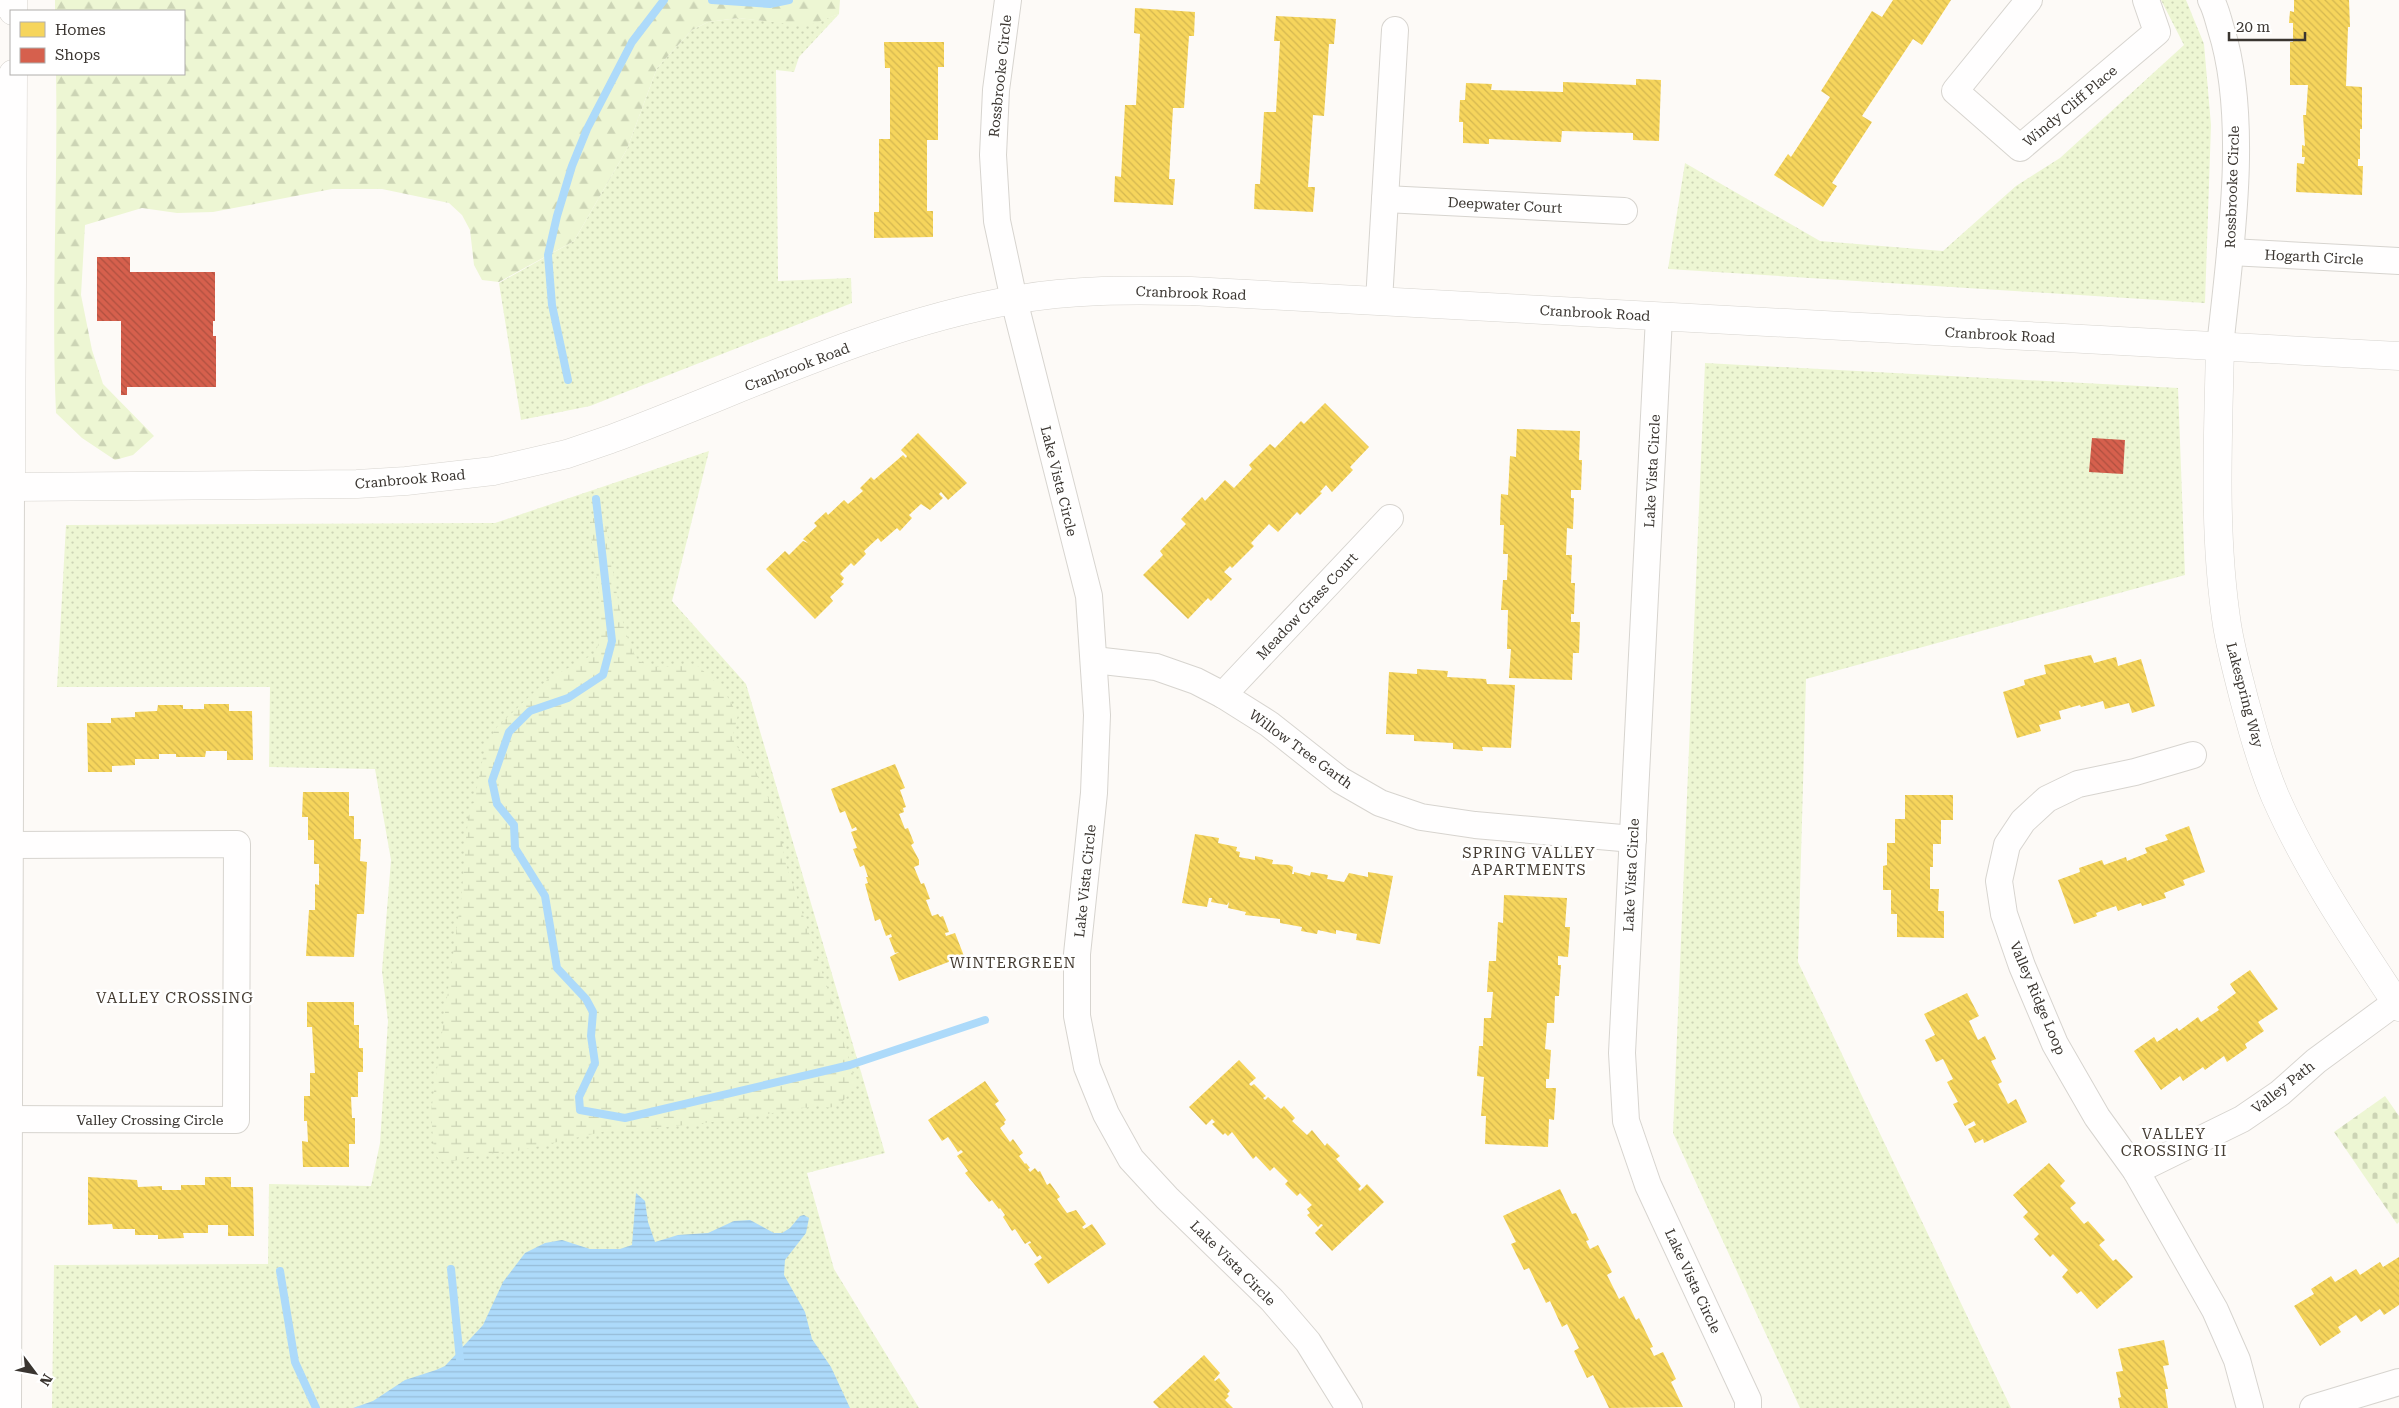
<svg xmlns="http://www.w3.org/2000/svg" width="2399" height="1408" viewBox="0 0 2399 1408" font-family="'Roboto Serif',serif">
<style>
.grass{fill:url(#grass-dots)}
.forest{fill:url(#forest-firs)}
.wetland{fill:url(#wetland-marsh)}
.cemetery{fill:url(#cemetery-stones)}
.water{fill:url(#water-rules)}
.homes{fill:url(#homes-back-hatch)}
.shops{fill:url(#shops-back-hatch)}
.lines{fill:none;stroke-linecap:round;stroke-linejoin:round}
.stream{stroke:#addafa;stroke-width:8}
.minor-casing{stroke:#d7d4cf;stroke-width:28}
.tertiary-casing{stroke:#d7d4cf;stroke-width:29}
.minor{stroke:#fffefe;stroke-width:26}
.tertiary{stroke:#fffefe;stroke-width:28}
.labels{text-anchor:middle;stroke-width:5;stroke-linejoin:round;paint-order:stroke}
.street-label{font-size:14px;fill:#3a3530;stroke:#fff}
.neighbourhood-label{font-size:15px;letter-spacing:1px;fill:#453c32;stroke:#fff}
</style>
<defs>
<pattern id="grass-dots" width="8" height="8" patternUnits="userSpaceOnUse" patternTransform="scale(1.25)"><rect width="8" height="8" fill="#edf6d3"/><path d="M2 2h.1M6 6h.1" fill="none" stroke="#ccd4b5" stroke-width="1.8" stroke-linecap="round"/></pattern>
<pattern id="forest-firs" width="22" height="20" patternUnits="userSpaceOnUse" patternTransform="scale(1.25)"><rect width="22" height="20" fill="#edf6d3"/><path d="M5 1l3.5 6h-7zM16 11l3.5 6h-7z" fill="#ccd4b5"/></pattern>
<pattern id="wetland-marsh" width="20" height="14" patternUnits="userSpaceOnUse" patternTransform="scale(1.25)"><rect width="20" height="14" fill="#edf6d3"/><path d="M1 5h8M5 5V1M11 12h8M15 12V8" fill="none" stroke="#ccd4b5"/></pattern>
<pattern id="cemetery-stones" width="16" height="16" patternUnits="userSpaceOnUse" patternTransform="scale(1.25)"><rect width="16" height="16" fill="#edf6d3"/><path d="M2 7V4a2 2 0 0 1 4 0v3zM10 15v-3a2 2 0 0 1 4 0v3z" fill="#ccd4b5"/></pattern>
<pattern id="water-rules" width="6" height="5" patternUnits="userSpaceOnUse" patternTransform="scale(1.25)"><rect width="6" height="5" fill="#addafa"/><path d="M0 2.5h6" fill="none" stroke="#96bcd7"/></pattern>
<pattern id="homes-back-hatch" width="6" height="6" patternUnits="userSpaceOnUse" patternTransform="scale(1.25)"><rect width="6" height="6" fill="#f6d55c"/><path d="M-1 5l2 2M0 0l6 6M5-1l2 2" fill="none" stroke="#d4b750"/></pattern>
<pattern id="shops-back-hatch" width="6" height="6" patternUnits="userSpaceOnUse" patternTransform="scale(1.25)"><rect width="6" height="6" fill="#d6604d"/><path d="M-1 5l2 2M0 0l6 6M5-1l2 2" fill="none" stroke="#af5040"/></pattern>
</defs>
<rect width="100%" height="100%" fill="#fdfaf7"/>
<g class="grass">
<polygon points="2161,0 2186,0 2204,44 2211,125 2205,303 1668,269 1685,163 1820,241 1943,251 2016,186 2060,158 2184,45"/>
<polygon points="839,14 799,57 794,72 776,70 778,281 851,278 852,303 590,406 521,420 499,283 574,241 627,149 657,68 692,30 708,22 738,18 807,25"/>
<polygon points="1705,363 2178,388 2185,575 1806,679 1798,962 2011,1408 1800,1408 1673,1133"/>
<polygon points="709,451 672,601 746,684 885,1153 807,1173 834,1269 919,1408 52,1408 54,1265 268,1264 269,1184 371,1186 380,1143 388,1021 382,971 391,860 375,769 269,767 270,687 57,687 66,525 495,523"/>
</g>
<path class="forest" d="M55,0H840L839,14L807,26L738,18L708,22L692,30L657,68L627,149L574,241L499,282L482,280L474,265L470,230L462,215L449,203L382,189H332L213,212L177,213L142,208L85,225L81,295L92,350L103,384L154,436L133,455L115,460L82,438L56,413C51,300 58,187 56,74H184V11H55Z"/>
<path class="wetland" d="M596,517H601L606,525C610,551 622,649 641,662C656,671 678,665 694,664L699,667L723,689L738,715L733,735L734,743L753,766L778,818L785,861L834,1008L855,1081C852,1093 836,1115 822,1105L730,1120L648,1129H615L517,1151L477,1155L446,1163L439,1160L434,1152L431,1112L462,891L468,818L476,792L485,748L497,727L548,679L594,654C609,635 593,553 590,528V520Z"/>
<polygon class="cemetery" points="2385,1096 2399,1116 2399,1222 2397,1224 2334,1132"/>
<polygon class="water" points="636,1193 645,1201 648,1222 655,1242 678,1235 708,1233 734,1221 750,1220 774,1233 782,1233 790,1228 800,1216 804,1215 809,1218 806,1233 785,1260 784,1275 805,1312 812,1339 831,1367 850,1408 353,1408 373,1401 405,1380 436,1370 445,1366 483,1325 503,1282 525,1253 545,1243 562,1240 590,1249 620,1249 632,1245"/>
<g class="homes">
<polygon points="1893,0 1951,0 1922,45 1913,39 1862,116 1872,122 1832,183 1837,186 1823,207 1774,175 1788,154 1791,157 1830,97 1821,91 1872,11 1882,17"/>
<polygon points="2294,0 2349,0 2350,27 2348,27 2346,86 2362,87 2362,129 2360,129 2360,159 2358,159 2358,166 2363,166 2362,195 2296,192 2297,163 2304,164 2305,157 2302,157 2302,145 2305,146 2303,115 2306,115 2308,85 2290,85 2290,42 2293,42 2293,23 2289,23 2290,11 2294,12"/>
<polygon points="1135,8 1195,12 1194,36 1189,36 1184,108 1173,108 1169,179 1175,179 1173,205 1114,202 1115,176 1121,177 1125,105 1136,105 1140,34 1134,33"/>
<polygon points="1276,16 1336,19 1334,44 1329,44 1324,116 1313,115 1308,187 1315,187 1313,212 1254,209 1255,184 1260,184 1264,112 1276,112 1280,41 1274,41"/>
<polygon points="884,42 944,42 944,67 938,67 938,140 927,140 927,211 933,211 933,237 874,238 874,212 879,212 879,139 890,139 890,68 885,68"/>
<polygon points="1636,79 1661,80 1659,141 1633,140 1633,133 1562,131 1561,142 1489,139 1489,144 1463,143 1463,122 1459,122 1460,100 1465,100 1466,83 1492,84 1491,90 1563,92 1563,82 1636,85"/>
<polygon points="1325,403 1369,447 1350,467 1353,470 1332,492 1326,485 1320,492 1322,493 1300,515 1297,512 1278,532 1269,524 1251,543 1254,546 1232,568 1230,566 1224,572 1232,579 1211,601 1208,598 1188,619 1143,575 1163,555 1160,551 1186,524 1181,519 1202,497 1205,501 1225,480 1234,488 1252,469 1249,465 1270,444 1275,448 1301,421 1304,424"/>
<polygon points="1517,429 1580,431 1579,460 1582,460 1581,490 1571,490 1571,498 1574,498 1573,529 1567,528 1566,555 1572,555 1571,583 1575,583 1574,614 1571,614 1571,622 1580,622 1579,653 1573,653 1572,680 1509,678 1511,649 1507,649 1508,610 1501,610 1503,580 1507,580 1508,554 1503,554 1504,525 1500,525 1501,494 1508,495 1510,456 1516,457"/>
<polygon points="918,433 967,483 948,500 941,492 939,494 943,498 930,510 921,504 909,515 912,518 900,531 897,528 881,542 878,538 864,551 866,554 854,566 851,563 840,574 844,578 841,582 844,584 830,597 833,601 815,619 766,569 785,551 789,555 803,541 808,543 803,539 817,526 814,523 826,512 828,515 844,500 848,504 863,491 860,488 871,477 874,480 903,455 906,458 907,456 901,450"/>
<polygon points="2091,655 2094,663 2116,657 2118,666 2141,659 2155,706 2132,713 2129,703 2105,709 2103,701 2081,707 2080,705 2059,711 2061,719 2039,725 2041,731 2017,738 2003,692 2025,685 2024,680 2046,674 2044,665"/>
<polygon points="1417,669 1448,671 1447,677 1486,679 1487,684 1515,685 1511,748 1482,747 1483,751 1453,749 1453,743 1414,741 1414,735 1386,734 1389,672 1417,674"/>
<polygon points="204,704 229,704 229,711 252,711 253,760 227,760 227,751 206,751 205,757 176,757 176,754 159,754 159,759 135,759 135,765 112,766 112,772 88,772 87,723 111,723 111,718 135,717 135,712 157,711 158,705 183,705 183,709 204,709"/>
<polygon points="895,764 905,788 900,790 906,807 903,808 904,812 899,814 905,829 908,828 914,843 911,845 919,860 919,865 914,867 921,884 924,883 930,899 926,900 932,916 938,914 940,917 943,916 949,932 945,933 946,936 955,933 964,956 899,981 890,957 899,952 895,953 889,938 892,937 891,934 886,936 880,919 875,921 865,884 868,883 866,877 868,877 864,865 860,867 853,849 857,848 851,832 857,830 856,827 852,829 845,811 840,813 831,789"/>
<polygon points="303,792 349,792 349,816 354,816 354,839 361,839 360,861 367,862 364,914 357,914 354,957 306,956 309,910 315,910 315,884 319,885 319,864 314,864 314,840 308,840 308,817 302,817"/>
<polygon points="1905,795 1953,795 1953,820 1941,820 1941,844 1933,844 1933,867 1930,867 1930,889 1939,889 1938,911 1944,911 1944,938 1897,937 1897,914 1891,914 1891,890 1883,890 1883,866 1887,865 1887,843 1895,843 1895,819 1905,819"/>
<polygon points="2189,826 2205,872 2183,880 2185,885 2164,893 2166,898 2142,906 2141,903 2118,911 2116,906 2096,913 2097,916 2074,924 2058,880 2080,872 2079,868 2102,860 2104,865 2126,857 2127,861 2147,853 2145,848 2168,840 2165,835"/>
<polygon points="1195,834 1219,838 1218,843 1237,847 1236,851 1240,852 1239,857 1255,860 1255,856 1273,860 1272,864 1289,865 1293,867 1292,874 1294,874 1294,872 1310,876 1311,872 1328,875 1327,879 1344,882 1349,873 1368,877 1368,872 1393,876 1380,944 1356,940 1357,934 1336,930 1336,934 1318,930 1317,934 1301,931 1302,927 1280,923 1280,919 1245,915 1246,912 1228,908 1229,902 1227,905 1211,902 1212,898 1209,898 1207,907 1182,903"/>
<polygon points="1504,895 1567,898 1565,927 1570,927 1568,957 1558,956 1558,965 1561,965 1559,996 1555,996 1554,1023 1547,1023 1545,1049 1551,1050 1549,1079 1546,1079 1546,1088 1556,1088 1554,1120 1549,1119 1548,1147 1485,1144 1486,1116 1481,1116 1484,1077 1477,1076 1479,1046 1483,1046 1484,1018 1491,1018 1493,992 1487,992 1489,961 1496,961 1498,922 1503,923"/>
<polygon points="2250,970 2278,1009 2258,1022 2264,1031 2245,1044 2247,1048 2227,1062 2224,1056 2205,1070 2203,1067 2183,1081 2180,1076 2161,1090 2134,1051 2154,1037 2157,1042 2177,1028 2179,1031 2198,1017 2201,1022 2219,1010 2217,1007 2236,993 2230,984"/>
<polygon points="1967,993 1979,1016 1969,1021 1978,1040 1985,1036 1996,1059 1991,1061 2002,1082 1998,1084 2008,1104 2016,1099 2027,1122 1984,1143 1983,1139 1975,1143 1968,1129 1976,1125 1974,1121 1965,1126 1953,1104 1958,1102 1947,1082 1953,1079 1943,1059 1936,1062 1925,1040 1935,1035 1924,1014"/>
<polygon points="307,1002 354,1002 354,1025 359,1025 359,1048 363,1048 363,1072 358,1072 358,1097 351,1097 352,1118 355,1118 355,1144 349,1144 349,1167 303,1167 302,1141 308,1142 307,1121 304,1121 304,1096 310,1096 310,1073 315,1073 312,1027 307,1027"/>
<polygon points="1239,1060 1256,1078 1249,1084 1251,1086 1254,1084 1266,1096 1263,1098 1265,1100 1268,1097 1281,1109 1284,1106 1295,1118 1292,1121 1307,1135 1312,1130 1325,1146 1327,1143 1340,1156 1336,1159 1361,1186 1358,1189 1360,1191 1367,1184 1384,1202 1332,1251 1315,1233 1323,1225 1321,1224 1318,1227 1307,1215 1310,1213 1307,1209 1312,1205 1300,1193 1297,1196 1285,1184 1288,1181 1274,1167 1270,1171 1256,1156 1253,1159 1232,1132 1228,1136 1225,1133 1223,1135 1212,1124 1215,1122 1212,1119 1206,1125 1189,1107"/>
<polygon points="985,1081 999,1101 995,1104 1006,1120 1004,1122 1005,1124 1000,1128 1010,1142 1013,1139 1023,1153 1019,1156 1025,1164 1026,1163 1030,1168 1028,1169 1030,1172 1035,1168 1038,1172 1040,1171 1047,1185 1050,1183 1060,1197 1057,1199 1067,1213 1076,1210 1086,1224 1082,1227 1084,1229 1092,1224 1106,1244 1048,1284 1034,1264 1042,1258 1040,1255 1037,1257 1028,1244 1031,1243 1030,1241 1025,1244 1015,1229 1012,1231 1003,1217 1005,1215 1000,1208 999,1209 992,1200 989,1202 965,1173 968,1171 957,1156 963,1152 961,1150 958,1152 948,1137 942,1141 928,1120"/>
<polygon points="2049,1163 2065,1181 2060,1186 2076,1203 2070,1208 2084,1224 2088,1221 2105,1240 2099,1245 2113,1261 2116,1259 2133,1277 2097,1309 2081,1291 2077,1294 2062,1277 2068,1270 2053,1254 2050,1257 2034,1239 2039,1234 2023,1217 2028,1212 2013,1195"/>
<polygon points="88,1177 137,1180 138,1187 162,1186 162,1190 181,1190 181,1185 205,1185 205,1177 231,1177 231,1187 253,1187 254,1236 228,1236 228,1225 208,1225 208,1233 183,1233 184,1238 158,1239 158,1235 135,1235 135,1229 113,1229 112,1224 88,1225"/>
<polygon points="1560,1189 1572,1214 1576,1213 1589,1240 1586,1241 1590,1249 1598,1245 1612,1272 1607,1275 1619,1299 1624,1296 1636,1320 1639,1318 1653,1347 1650,1348 1654,1356 1663,1352 1676,1379 1671,1382 1683,1407 1609,1408 1593,1375 1587,1378 1574,1351 1579,1348 1567,1324 1562,1327 1550,1301 1546,1303 1529,1268 1524,1270 1511,1244 1516,1242 1503,1216"/>
<polygon points="2399,1257 2399,1305 2384,1315 2380,1309 2361,1322 2356,1315 2338,1327 2341,1332 2320,1346 2294,1306 2314,1294 2311,1289 2331,1276 2335,1282 2356,1269 2360,1275 2380,1262 2383,1267"/>
<polygon points="2164,1340 2169,1365 2163,1366 2168,1389 2165,1389 2168,1408 2120,1408 2118,1398 2121,1397 2116,1372 2123,1371 2118,1349"/>
<polygon points="1204,1355 1220,1373 1214,1380 1215,1381 1219,1378 1230,1391 1227,1394 1229,1396 1225,1400 1233,1408 1159,1408 1153,1402"/>
</g>
<g class="shops">
<polygon points="97,257 130,257 130,272 215,272 215,321 213,321 213,336 216,336 216,387 127,387 127,395 121,395 121,321 97,321"/>
<polygon points="2092,438 2125,440 2123,474 2089,472"/>
</g>
<g class="lines">
<g class="stream">
<polyline points="712,0 770,4 789,0"/>
<polyline points="568,380 552,305 548,255 557,216 572,166 587,129 632,42 664,0"/>
<polyline points="596,499 612,641 603,675 568,698 530,711 509,732 492,781 497,804 514,825 515,848 545,896 557,968 586,999 593,1012 591,1036 595,1063 579,1097 580,1110 625,1118 850,1065 985,1020"/>
<polyline points="451,1269 460,1360"/>
<polyline points="280,1271 295,1362 316,1408"/>
</g>
<defs>
<g id="minor">
<polyline points="1008,0 996,90 993,155 997,221 1014,300 1089,596 1097,715 1094,793 1077,954 1077,1016 1087,1067 1106,1114 1131,1159 1167,1198 1272,1300 1308,1342 1349,1408"/>
<polyline points="2029,0 1955,91 2020,148 2157,32 2146,0"/>
<path d="M2211,0C2216,9 2218,19 2221,29C2250,121 2230,251 2220,347"/>
<polyline points="1385,199 1624,211"/>
<polyline points="2230,252 2399,261"/>
<polyline points="1379,301 1395,30"/>
<polyline points="1659,317 1622,1053 1626,1121 1648,1185 1748,1400 1748,1408"/>
<polyline points="0,487 11,487 8,1408"/>
<polyline points="1094,660 1156,667 1196,681 1223,695 1269,724 1340,780 1380,803 1421,817 1475,825 1633,839"/>
<polyline points="1223,695 1390,518"/>
<polyline points="2193,755 2135,772 2078,784 2047,799 2023,821 2007,845 1999,881 2004,914 2022,966 2055,1044 2097,1117 2136,1171 2215,1310 2237,1360 2250,1408"/>
<polyline points="0,1119 236,1120 237,844 9,845"/>
<polyline points="2136,1171 2242,1119 2280,1093 2316,1061 2399,1000"/>
<polyline points="2313,1408 2399,1382"/>
</g>
<g id="tertiary">
<polyline points="13,11 13,0"/>
<path d="M13,74L11,487L357,484L406,481L493,471L567,454L611,439C743,390 875,324 1014,300C1072,289 1132,290 1191,291L2399,356"/>
<path d="M2220,347C2218,440 2213,533 2227,625C2231,650 2238,675 2244,699C2253,732 2262,765 2275,796C2308,871 2354,939 2399,1007"/>
</g>
</defs>
<use href="#minor" class="minor-casing"/>
<use href="#tertiary" class="tertiary-casing"/>
<use href="#minor" class="minor"/>
<use href="#tertiary" class="tertiary"/>
</g>
<g class="labels">
<g class="street-label">
<text transform="translate(1000 76) rotate(-84)" y="5">Rossbrooke Circle</text>
<text transform="translate(2070 106) rotate(-40)" y="5">Windy Cliff Place</text>
<text transform="translate(2232 187) rotate(-88)" y="5">Rossbrooke Circle</text>
<text transform="translate(1505 205) rotate(3)" y="5">Deepwater Court</text>
<text transform="translate(2314 257) rotate(3)" y="5">Hogarth Circle</text>
<text transform="translate(1191 293) rotate(2)" y="5">Cranbrook Road</text>
<text transform="translate(1595 313) rotate(3)" y="5">Cranbrook Road</text>
<text transform="translate(2000 335) rotate(3)" y="5">Cranbrook Road</text>
<text transform="translate(797 367) rotate(-21)" y="5">Cranbrook Road</text>
<text transform="translate(1652 471) rotate(-87)" y="5">Lake Vista Circle</text>
<text transform="translate(410 479) rotate(-5)" y="5">Cranbrook Road</text>
<text transform="translate(1059 481) rotate(76)" y="5">Lake Vista Circle</text>
<text transform="translate(1307 606) rotate(-47)" y="5">Meadow Grass Court</text>
<text transform="translate(2245 695) rotate(75)" y="5">Lakespring Way</text>
<text transform="translate(1301 749) rotate(36)" y="5">Willow Tree Garth</text>
<text transform="translate(1631 875) rotate(-87)" y="5">Lake Vista Circle</text>
<text transform="translate(1085 881) rotate(-84)" y="5">Lake Vista Circle</text>
<text transform="translate(2038 998) rotate(67)" y="5">Valley Ridge Loop</text>
<text transform="translate(2283 1087) rotate(-38)" y="5">Valley Path</text>
<text x="150" y="1125">Valley Crossing Circle</text>
<text transform="translate(1233 1263) rotate(45)" y="5">Lake Vista Circle</text>
<text transform="translate(1693 1281) rotate(65)" y="5">Lake Vista Circle</text>
</g>
<g class="neighbourhood-label">
<text x="1529" y="858">SPRING VALLEY<tspan x="1529" dy="17">APARTMENTS</tspan></text>
<text x="1013" y="968">WINTERGREEN</text>
<text x="175" y="1003">VALLEY CROSSING</text>
<text x="2174" y="1139">VALLEY<tspan x="2174" dy="17">CROSSING II</tspan></text>
</g>
</g>
<rect x="10" y="10" width="175" height="65" fill="#ffffff" stroke="#b0aeac"/>
<rect x="20" y="22" width="25" height="15" fill="#f6d55c" stroke="#b0aeac"/>
<text x="55" y="35" font-size="15" fill="#3a3530">Homes</text>
<rect x="20" y="48" width="25" height="15" fill="#d6604d" stroke="#b0aeac"/>
<text x="55" y="60" font-size="15" fill="#3a3530">Shops</text>
<g transform="translate(35 1373) rotate(122)" stroke="#ffffff" stroke-width="4" paint-order="stroke">
<path d="M0-4L9 19L0 12L-9 19Z" fill="#3a3530"/>
<text y="-8" font-size="14" font-weight="bold" text-anchor="middle" fill="#3a3530">N</text>
</g>
<path d="M2229 32v8h76v-8" fill="none" stroke="#3a3530" stroke-width="2.5"/>
<text x="2236" y="32" font-size="15" fill="#3a3530" stroke="#ffffff" stroke-width="4" paint-order="stroke">20 m</text>
</svg>
